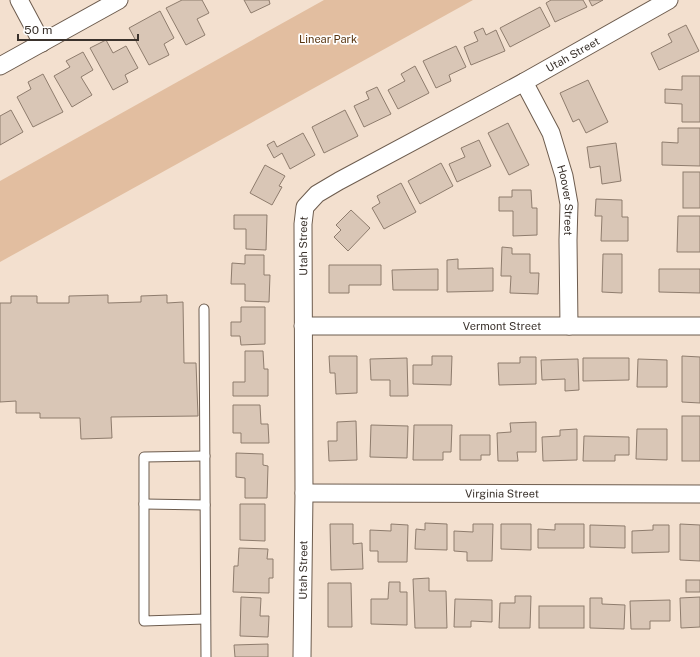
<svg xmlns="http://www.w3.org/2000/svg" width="700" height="657" viewBox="0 0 700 657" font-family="'Public Sans',sans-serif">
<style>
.green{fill:#e2bea0}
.building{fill:#d9c6b6;stroke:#8e7c6d}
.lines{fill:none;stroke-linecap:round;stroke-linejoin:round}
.service-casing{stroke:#6d5c4e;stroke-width:11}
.minor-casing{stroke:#6d5c4e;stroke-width:19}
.service{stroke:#fff;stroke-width:9}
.minor{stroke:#fff;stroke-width:17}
.labels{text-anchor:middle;stroke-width:3.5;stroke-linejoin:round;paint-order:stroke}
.park-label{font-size:11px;fill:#57330d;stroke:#fff}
.street-label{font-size:11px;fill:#3a322c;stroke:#fff}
</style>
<rect width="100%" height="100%" fill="#f3e0cf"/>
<polygon class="green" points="324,0 473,0 0,262 0,181"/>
<g class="building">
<polygon points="182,0 202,0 209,13 197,19 205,35 186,45 166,8"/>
<polygon points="244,0 269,0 270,4 251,13"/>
<polygon points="551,0 583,0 587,7 555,22 546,3"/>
<polygon points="589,0 603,0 592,6"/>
<polygon points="540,7 550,26 510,47 500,28"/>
<polygon points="160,11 174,38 164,44 169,55 149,65 129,28"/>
<polygon points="686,25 699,51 659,70 651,53 672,42 668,34"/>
<polygon points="483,28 486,35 496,30 505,51 471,65 464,47 478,41 474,32"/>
<polygon points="106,40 113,53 126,46 138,68 125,75 128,82 113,90 90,48"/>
<polygon points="456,46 466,67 449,75 451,81 436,88 423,61"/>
<polygon points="83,52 93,70 81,77 92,95 72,107 54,76 70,67 66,61"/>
<polygon points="415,66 429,93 398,109 388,90 405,81 401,74"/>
<polygon points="43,74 63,112 33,127 17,97 31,89 28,82"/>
<polygon points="682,76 700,76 700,122 682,122 682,104 665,103 665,89 682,90"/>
<polygon points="588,80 608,122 586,133 579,119 573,122 560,93"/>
<polygon points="377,87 391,114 364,127 354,106 369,99 366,92"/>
<polygon points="11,110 23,132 0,145 0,116"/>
<polygon points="345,110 358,136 324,153 312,127"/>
<polygon points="508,123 529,165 509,175 488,133"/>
<polygon points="678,128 700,128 700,166 662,165 662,142 678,143"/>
<polygon points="303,133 315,155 290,169 282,153 274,158 267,145 274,141 277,147"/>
<polygon points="479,140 491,166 457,182 449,164 465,157 461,148"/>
<polygon points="616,143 621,181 602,184 600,166 590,168 587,147"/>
<polygon points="441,163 453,186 420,204 408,181"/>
<polygon points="265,165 285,176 279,186 282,187 272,205 250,193"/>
<rect x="683" y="172" width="17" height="36"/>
<polygon points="401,183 416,212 384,229 372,208 380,203 377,196"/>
<polygon points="512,190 531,190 532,208 537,208 537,235 513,236 513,211 499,211 499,197 512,197"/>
<polygon points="596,199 622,200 622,217 628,217 628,241 601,241 602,216 595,216"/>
<polygon points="351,210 370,228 348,251 334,237 341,230 336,225"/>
<polygon points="234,215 267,215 266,250 246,249 246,229 234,229"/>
<polygon points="678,216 700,216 700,252 677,252"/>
<polygon points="502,247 512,248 512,254 530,254 530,273 539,273 538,294 510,293 511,276 501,276"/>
<polygon points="603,254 622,254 622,293 602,292"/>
<polygon points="245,255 264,255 264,275 270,275 269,302 245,301 245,284 231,284 232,263 245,264"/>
<polygon points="458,259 458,269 493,268 493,291 447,292 447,260"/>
<polygon points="329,265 381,265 381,285 349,285 349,293 329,293"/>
<polygon points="438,269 438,290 393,290 392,270"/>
<polygon points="659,269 700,269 700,293 659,292"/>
<polygon points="108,295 108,303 141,302 141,296 167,295 167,303 183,302 184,363 196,363 198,416 111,417 112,438 81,439 80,418 40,418 40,413 16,413 16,401 0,402 0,303 11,303 11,296 37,296 37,303 69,303 69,296"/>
<polygon points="241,307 265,307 265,344 241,345 240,336 231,336 231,322 241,322"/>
<polygon points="245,351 263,351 264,369 268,369 268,396 233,396 233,382 245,382"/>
<polygon points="329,356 357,356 357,393 336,394 335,373 330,373"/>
<polygon points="432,356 452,356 451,385 413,384 413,365 432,365"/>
<polygon points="682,356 700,357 700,403 682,402"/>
<polygon points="520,357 536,357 536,384 499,385 498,363 520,363"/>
<polygon points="407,358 408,396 390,396 390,380 371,380 370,359"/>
<polygon points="583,358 629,358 629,380 583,381"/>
<polygon points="578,359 579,390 565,391 565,379 542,380 541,360"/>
<polygon points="638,359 667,360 667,387 637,387"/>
<polygon points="233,405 260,405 261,424 268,424 269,443 241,443 241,433 233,433"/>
<rect x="682" y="416" width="18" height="45"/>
<polygon points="356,421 357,460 329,461 328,441 337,441 337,422"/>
<polygon points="536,422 536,452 517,452 518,461 498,461 497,433 511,432 510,423"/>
<polygon points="371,425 408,426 407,458 370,457"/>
<polygon points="414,425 452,425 451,452 443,452 443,460 413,460"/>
<polygon points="577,429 577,460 543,461 542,437 560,436 560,430"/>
<polygon points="637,429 667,429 667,460 636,459"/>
<polygon points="460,435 490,435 490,455 481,455 481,460 460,460"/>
<polygon points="584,436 629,437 629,455 615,455 615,461 583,461"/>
<polygon points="236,453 263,454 263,465 268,466 267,498 245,498 245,478 236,477"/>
<polygon points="240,504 265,504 265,541 240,540"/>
<polygon points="425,523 447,524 447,550 415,549 416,529 425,530"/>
<polygon points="330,524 353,524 353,544 362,543 363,569 331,570"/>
<polygon points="391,524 408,525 407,562 378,562 378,551 370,551 370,530 391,531"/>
<polygon points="473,524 493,524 492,561 467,561 467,552 454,551 454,531 473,532"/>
<polygon points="501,524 531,524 531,550 501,549"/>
<polygon points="555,524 584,524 584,548 538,548 538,529 555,530"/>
<polygon points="680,524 700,525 700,561 680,560"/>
<polygon points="590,525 625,526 625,548 590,547"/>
<polygon points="653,525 669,525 669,552 632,553 632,531 653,530"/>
<polygon points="239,548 268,549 267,559 273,559 273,578 269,578 269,593 233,592 234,566 238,566"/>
<polygon points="429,578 429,591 446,591 447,628 415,628 413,579"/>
<rect x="686" y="580" width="14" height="12"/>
<polygon points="389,582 400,582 400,592 407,592 407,625 371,624 371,599 388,599"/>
<polygon points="328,583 351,583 352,627 328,627"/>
<polygon points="515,596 531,596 530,628 499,628 500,603 515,603"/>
<polygon points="241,597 261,598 260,616 269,616 268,637 240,636"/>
<polygon points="700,597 700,627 681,628 680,598"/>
<polygon points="590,598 602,598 602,604 625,605 624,629 590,628"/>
<polygon points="455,599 492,600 492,622 471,621 471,627 454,627"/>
<polygon points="670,600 670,621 650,621 650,629 631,629 630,601"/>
<rect x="539" y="606" width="45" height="22"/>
<polygon points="268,644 268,657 235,657 234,645"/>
</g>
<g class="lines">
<defs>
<g id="service">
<polyline points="204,309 206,657"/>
<polyline points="205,456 144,457 144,621 205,619"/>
<polyline points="144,504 205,505"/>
</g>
<g id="minor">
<polyline points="19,0 42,43"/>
<polyline points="0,66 119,0"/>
<path id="s1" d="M524,82L551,133L564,176L569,204L568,240L569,326"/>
<path id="s2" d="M303,326H700"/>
<path id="s3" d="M304,493L700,494"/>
<path id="s4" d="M302,657L304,493L303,224L305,207L317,194L339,181L524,82L669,0"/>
</g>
</defs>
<use href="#service" class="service-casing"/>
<use href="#minor" class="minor-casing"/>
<use href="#service" class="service"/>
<use href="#minor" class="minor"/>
</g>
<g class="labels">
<g class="park-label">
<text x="328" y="43">Linear Park</text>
</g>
<g class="street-label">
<text dy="4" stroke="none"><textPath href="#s4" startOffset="759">Utah Street</textPath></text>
<text dy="4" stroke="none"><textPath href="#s1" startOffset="127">Hoover Street</textPath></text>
<text dy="4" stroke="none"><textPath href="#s4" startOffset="411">Utah Street</textPath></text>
<text dy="4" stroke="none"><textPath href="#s2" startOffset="199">Vermont Street</textPath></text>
<text dy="4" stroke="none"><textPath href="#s3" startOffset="198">Virginia Street</textPath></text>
<text dy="4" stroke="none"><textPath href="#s4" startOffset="87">Utah Street</textPath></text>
</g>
</g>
<path d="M18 34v6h120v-6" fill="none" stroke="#3a322c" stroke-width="2"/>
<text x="24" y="34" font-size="12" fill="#3a322c" stroke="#ffffff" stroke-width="3" paint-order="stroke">50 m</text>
</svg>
